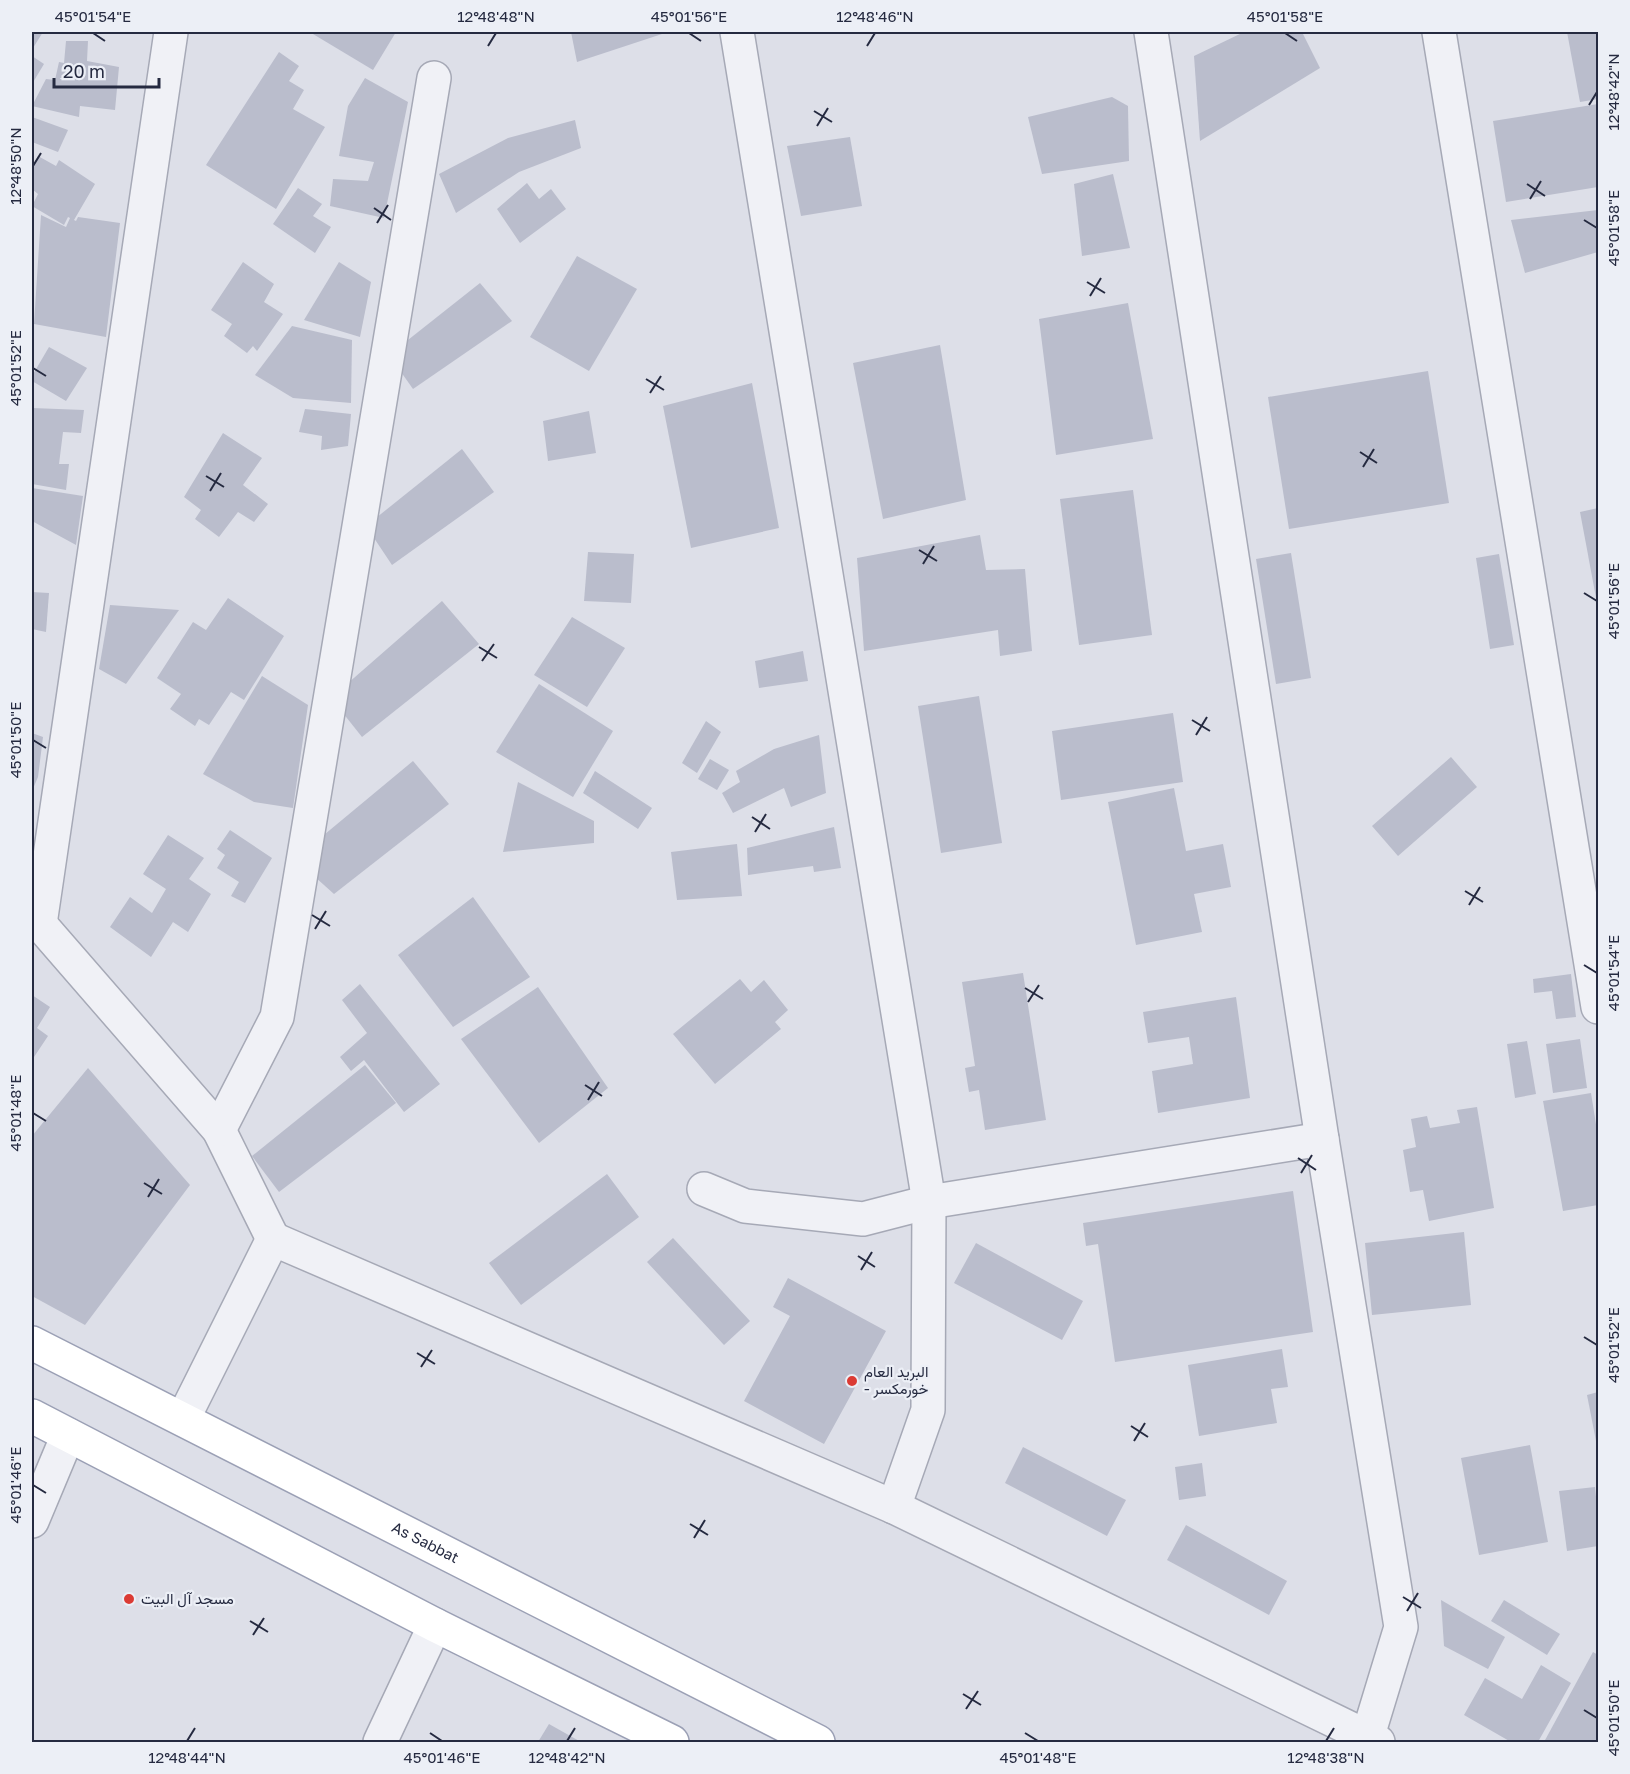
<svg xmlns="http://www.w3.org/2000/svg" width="1630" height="1774" viewBox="0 0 1630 1774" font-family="'Golos Text',Vazirmatn,sans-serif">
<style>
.building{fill:#babdcc}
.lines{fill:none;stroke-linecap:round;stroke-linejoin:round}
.minor-casing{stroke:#a6a9b6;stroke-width:36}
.major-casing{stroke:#9ba0b5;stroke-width:36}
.minor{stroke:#f0f1f6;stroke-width:33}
.major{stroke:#fff;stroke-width:33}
.ticks{fill:none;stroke:#252a40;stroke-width:2}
.poi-dot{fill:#db3b34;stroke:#eceff6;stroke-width:2}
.labels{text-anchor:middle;stroke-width:4.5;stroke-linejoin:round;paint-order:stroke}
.poi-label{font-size:15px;fill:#252a40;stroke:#eceff6;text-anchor:start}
.street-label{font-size:15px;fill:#252a40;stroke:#eceff6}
.neatline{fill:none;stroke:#252a40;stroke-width:2}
.ticks-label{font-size:15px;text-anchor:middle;fill:#252a40}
</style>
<rect width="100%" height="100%" fill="#dddfe8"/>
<g class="building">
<polygon points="32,32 43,32 33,48 32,47"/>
<polygon points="315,32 396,32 373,70 313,34"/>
<polygon points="571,32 661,32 662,34 577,62"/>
<polygon points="1244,32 1302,32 1320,68 1200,141 1194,56"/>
<polygon points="1567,32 1598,32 1598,99 1580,102"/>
<polygon points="66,41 88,41 87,61 119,67 115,110 80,106 79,117 32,106 46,79 55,80 59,62 64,63"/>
<polygon points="279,52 299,66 289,81 304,90 293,109 325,127 276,209 206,165"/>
<polygon points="32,56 44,64 32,84"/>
<polygon points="365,78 408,102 384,218 330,206 333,179 368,181 374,162 339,156 348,106"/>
<polygon points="1112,97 1128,106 1129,161 1042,174 1028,117"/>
<polygon points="1598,104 1598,187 1506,202 1493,121"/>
<polygon points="32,117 68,130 58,152 32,142"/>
<polygon points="575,120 581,148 519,172 456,213 439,174 508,138"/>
<polygon points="850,137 862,206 801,216 787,146"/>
<polygon points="38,156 56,166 59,160 95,184 74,220 76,221 78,217 120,223 106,337 34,324 41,215 66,227 70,218 68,217 64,225 32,206 38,194 32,189 32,167"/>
<polygon points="1113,174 1130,248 1082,256 1074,184"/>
<polygon points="527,183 539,199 551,189 566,209 520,243 497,209"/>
<polygon points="298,188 322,204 313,216 331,227 315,253 273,224"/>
<polygon points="1598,210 1598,252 1525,273 1511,220"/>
<polygon points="577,256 637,289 589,371 530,337"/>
<polygon points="243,262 274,284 264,302 283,314 257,351 253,346 247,353 224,336 232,324 211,310"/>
<polygon points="339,262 371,282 360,337 304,320"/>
<polygon points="480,283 512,321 413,389 389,355"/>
<polygon points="1128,303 1153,439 1056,455 1039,319"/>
<polygon points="292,326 352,340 351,403 293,398 255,375"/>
<polygon points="940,345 966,500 883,519 853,363"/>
<polygon points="49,347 87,368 66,401 32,381 32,376"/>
<polygon points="1428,371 1449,503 1289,529 1268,397"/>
<polygon points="752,383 779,528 691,548 663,406"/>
<polygon points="32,408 84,410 81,433 63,432 59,464 69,464 66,490 32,484"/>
<polygon points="305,409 351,414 348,446 321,450 322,436 299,432"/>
<polygon points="589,411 596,453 548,461 543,421"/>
<polygon points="223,433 262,458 243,485 268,504 254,522 238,512 219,537 195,519 201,510 184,497"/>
<polygon points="462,449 494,492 392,565 366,526"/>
<polygon points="32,488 83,496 76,545 32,521"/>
<polygon points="1133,490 1152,635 1079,645 1060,499"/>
<polygon points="1598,508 1598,603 1597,603 1580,512"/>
<polygon points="980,535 986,570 1025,569 1032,651 1000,656 998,630 864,651 857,558"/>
<polygon points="588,552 634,554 631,603 584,601"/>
<polygon points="1291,553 1311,678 1276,684 1256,559"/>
<polygon points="1499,554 1514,645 1490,649 1476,558"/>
<polygon points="32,592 49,593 46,632 32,629"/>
<polygon points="228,598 284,636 244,700 231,692 209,725 199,719 195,726 170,709 181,694 157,678 193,622 206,630"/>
<polygon points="442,601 479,644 362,737 331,698"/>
<polygon points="110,605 179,610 126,684 99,669"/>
<polygon points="572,617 625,648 587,707 534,675"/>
<polygon points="803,651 808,681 759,688 755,661"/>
<polygon points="262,676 308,705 293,808 254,802 203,774"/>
<polygon points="539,684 613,731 573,797 496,752"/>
<polygon points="979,696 1002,843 941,853 918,706"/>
<polygon points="1173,713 1183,782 1061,800 1052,731"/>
<polygon points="706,721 721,732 697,773 682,763"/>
<polygon points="32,733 43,737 38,777 32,791"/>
<polygon points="819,735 826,793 791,807 784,788 733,813 722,793 740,782 736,771 774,749"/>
<polygon points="1451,757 1477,787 1398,856 1372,826"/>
<polygon points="710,759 729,770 717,790 698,779"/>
<polygon points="413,761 449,804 334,894 295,859"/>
<polygon points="595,771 652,808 638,829 583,793"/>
<polygon points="518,782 594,821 594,843 503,852"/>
<polygon points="1174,788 1186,851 1223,844 1231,887 1194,894 1202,932 1136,945 1108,802"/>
<polygon points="834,827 841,868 814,872 813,866 748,875 747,848"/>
<polygon points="230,830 272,858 245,903 231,896 239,882 217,868 225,855 217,849"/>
<polygon points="168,835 204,858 189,879 211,894 188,932 173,922 151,957 110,927 130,897 152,913 166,889 143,874"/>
<polygon points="737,844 742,896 677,900 671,852"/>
<polygon points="473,897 530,977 453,1027 398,955"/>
<polygon points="1023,973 1046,1120 985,1130 979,1090 969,1092 965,1068 975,1066 962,982"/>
<polygon points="1571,974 1576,1017 1556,1019 1552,991 1534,993 1533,979"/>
<polygon points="740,979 751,992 764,980 788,1010 775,1022 781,1029 715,1084 673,1034"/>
<polygon points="360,984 440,1084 404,1112 364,1060 351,1071 340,1057 367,1033 342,1000"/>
<polygon points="538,987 608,1088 539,1143 461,1039"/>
<polygon points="32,995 50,1007 37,1028 48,1036 32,1060"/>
<polygon points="1236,997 1250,1098 1158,1113 1152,1071 1193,1064 1189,1037 1148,1043 1143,1012"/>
<polygon points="1580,1039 1587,1088 1553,1093 1546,1044"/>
<polygon points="1527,1041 1536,1094 1515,1098 1507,1044"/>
<polygon points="365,1065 396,1103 279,1192 252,1156"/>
<polygon points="88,1068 190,1185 85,1325 32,1296 32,1136"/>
<polygon points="1591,1093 1598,1137 1598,1205 1563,1211 1543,1101"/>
<polygon points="1477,1107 1494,1208 1429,1221 1423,1190 1410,1192 1403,1150 1416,1147 1411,1119 1427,1116 1430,1128 1460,1123 1457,1110"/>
<polygon points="607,1174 639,1217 521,1305 489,1263"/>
<polygon points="1293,1191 1313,1332 1115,1362 1098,1244 1086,1246 1083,1223"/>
<polygon points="1464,1232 1471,1305 1372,1315 1365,1243"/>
<polygon points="673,1238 750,1321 724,1345 647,1262"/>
<polygon points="976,1243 1083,1301 1062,1340 954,1283"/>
<polygon points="788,1278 886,1331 824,1444 744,1401 790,1316 773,1307"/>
<polygon points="1282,1349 1288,1387 1271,1389 1277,1423 1199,1436 1188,1365"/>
<polygon points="1598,1392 1598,1446 1597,1446 1587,1395"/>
<polygon points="1530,1445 1548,1542 1479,1555 1461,1458"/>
<polygon points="1023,1447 1126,1500 1107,1536 1005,1483"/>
<polygon points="1202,1463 1206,1496 1179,1500 1175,1467"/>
<polygon points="1595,1487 1598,1516 1598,1546 1567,1551 1559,1491"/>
<polygon points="1186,1525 1287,1581 1269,1615 1167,1560"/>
<polygon points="1441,1600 1505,1637 1488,1669 1444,1646"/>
<polygon points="1504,1600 1560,1634 1547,1655 1491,1621"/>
<polygon points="1593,1652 1598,1655 1598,1742 1544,1742"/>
<polygon points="1541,1665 1571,1683 1538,1742 1511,1742 1464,1715 1485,1678 1522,1699"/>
<polygon points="549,1724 581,1742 538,1742"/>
</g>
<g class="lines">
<defs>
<g id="minor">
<polyline points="737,32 929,1202 928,1410 894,1507"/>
<polyline points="1151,32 1322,1139 1401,1627 1366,1742"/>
<polyline points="1439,32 1598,1007"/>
<polyline points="32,922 40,924 219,1130 273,1239"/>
<polyline points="40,924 171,32"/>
<polyline points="219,1130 277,1017 434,78"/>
<polyline points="704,1189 745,1206 863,1219 929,1202 1322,1139"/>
<polyline points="183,1419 273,1239 894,1507 1378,1742"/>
<polyline points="32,1521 68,1435"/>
<polyline points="380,1742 435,1625"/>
</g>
<g id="major">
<path id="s1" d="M32,1343L818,1742"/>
<polyline points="32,1416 435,1625 672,1742"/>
</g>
</defs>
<use href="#minor" class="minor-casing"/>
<use href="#major" class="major-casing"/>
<use href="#minor" class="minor"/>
<use href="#major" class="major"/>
</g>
<path class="ticks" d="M93,33L105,41M689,33L701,41M1285,33L1297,41M488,46L496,33M867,46L875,33M1589,105L1597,92M814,111L832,122M817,126L828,108M33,166L41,153M1527,184L1545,196M1530,199L1541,181M374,208L391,220M1584,220L1597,228M377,223L388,205M1087,282L1105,293M1090,296L1101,278M33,368L46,376M646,379L664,390M650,393L661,376M1360,452L1377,463M1363,467L1374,449M206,476L224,487M210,491L221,473M919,550L937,561M923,564L934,546M1584,593L1597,601M479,647L497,658M482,661L494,644M1192,720L1210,731M1196,735L1207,717M33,740L46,748M752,817L770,829M755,832L766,814M1465,891L1483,902M1469,905L1480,887M312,915L330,926M315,929L326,911M1584,965L1597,973M1025,988L1043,999M1028,1002L1039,985M585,1085L602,1096M588,1100L599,1082M33,1113L46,1121M1298,1158L1316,1170M1301,1173L1312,1155M144,1183L162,1194M148,1197L159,1179M858,1256L875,1267M861,1270L872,1252M1584,1337L1597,1345M417,1353L435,1364M421,1367L432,1350M1131,1426L1148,1437M1134,1441L1145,1423M33,1485L46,1493M690,1524L708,1535M694,1538L705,1520M1403,1597L1421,1608M1407,1611L1418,1593M250,1621L268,1632M253,1635L264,1618M963,1694L981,1705M966,1709L978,1691M1584,1710L1597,1718M430,1733L442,1741M1025,1733L1038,1741M187,1741L195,1728M567,1741L575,1728M1326,1741L1334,1728"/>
<g class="poi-dot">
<circle cx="852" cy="1381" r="6"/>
<circle cx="129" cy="1599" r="6"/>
</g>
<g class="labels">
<g class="poi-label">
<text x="864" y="1377">البريد العام<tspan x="864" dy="17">- خورمكسر</tspan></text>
<text x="141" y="1604">مسجد آل البيت</text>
</g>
<g class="street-label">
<text dy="5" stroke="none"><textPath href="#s1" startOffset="441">As Sabbat</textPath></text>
</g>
</g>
<rect width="1630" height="1774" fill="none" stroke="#eceff6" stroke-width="66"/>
<path d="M54 78v9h105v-9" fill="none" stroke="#252a40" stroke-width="3"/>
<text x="63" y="78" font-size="18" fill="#252a40" stroke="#eceff6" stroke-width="4.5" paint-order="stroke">20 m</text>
<rect x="33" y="33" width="1564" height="1708" class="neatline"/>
<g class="ticks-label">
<text x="93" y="22">45°01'54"E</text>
<text x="496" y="22">12°48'48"N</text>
<text x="689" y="22">45°01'56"E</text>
<text x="875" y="22">12°48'46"N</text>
<text x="1285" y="22">45°01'58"E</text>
<text transform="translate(1614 92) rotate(-90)" y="5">12°48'42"N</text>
<text transform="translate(16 166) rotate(-90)" y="5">12°48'50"N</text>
<text transform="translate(1614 228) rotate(-90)" y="5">45°01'58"E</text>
<text transform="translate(16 368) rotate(-90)" y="5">45°01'52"E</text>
<text transform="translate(1614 601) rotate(-90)" y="5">45°01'56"E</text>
<text transform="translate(16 740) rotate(-90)" y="5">45°01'50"E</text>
<text transform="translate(1614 973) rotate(-90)" y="5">45°01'54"E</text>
<text transform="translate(16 1113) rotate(-90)" y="5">45°01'48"E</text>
<text transform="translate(1614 1345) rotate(-90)" y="5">45°01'52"E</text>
<text transform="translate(16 1485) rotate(-90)" y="5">45°01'46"E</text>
<text transform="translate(1614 1718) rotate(-90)" y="5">45°01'50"E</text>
<text x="187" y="1763">12°48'44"N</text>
<text x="442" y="1763">45°01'46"E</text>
<text x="567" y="1763">12°48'42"N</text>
<text x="1038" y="1763">45°01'48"E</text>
<text x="1326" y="1763">12°48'38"N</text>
</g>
</svg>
